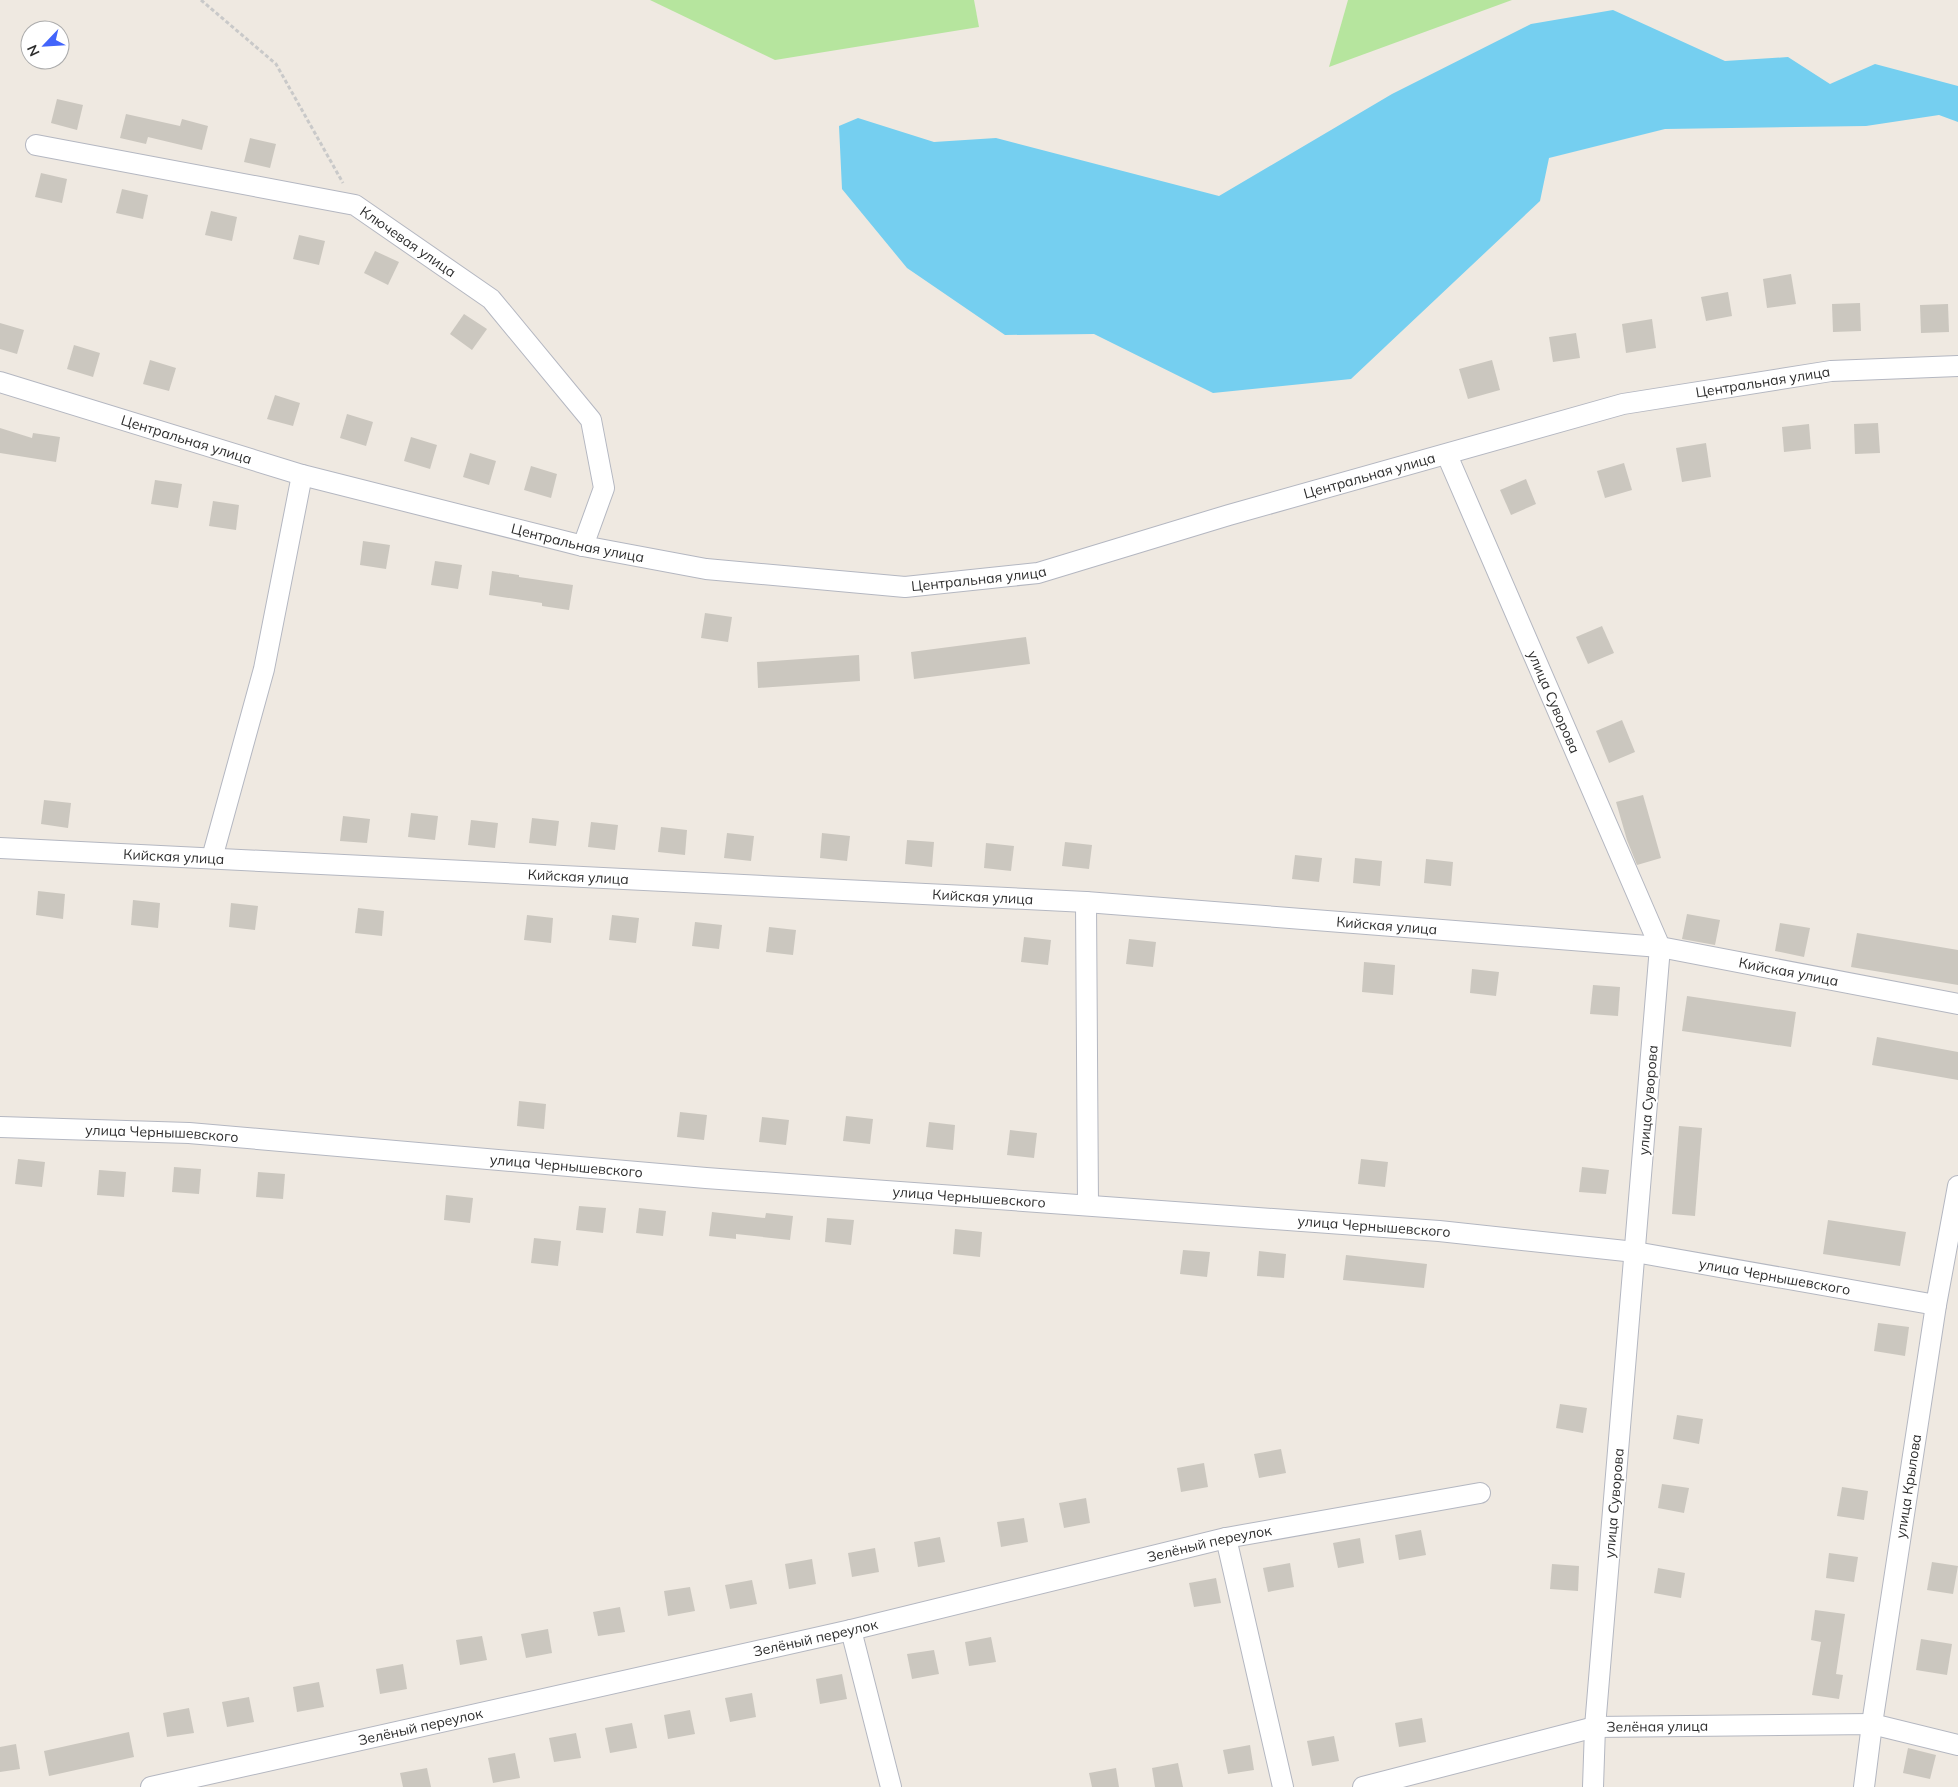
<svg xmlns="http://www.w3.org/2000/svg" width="1958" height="1787" viewBox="0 0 1958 1787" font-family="Mulish,sans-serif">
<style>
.green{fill:#b6e59e}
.water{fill:#75cff0}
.building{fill:#cbc7bf}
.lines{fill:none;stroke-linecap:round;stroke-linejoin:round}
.minor-casing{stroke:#b4b7c1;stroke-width:22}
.path{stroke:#c9c9c9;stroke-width:3;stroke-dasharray:4 2.5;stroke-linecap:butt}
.minor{stroke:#fff;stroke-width:20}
.labels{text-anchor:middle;stroke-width:4;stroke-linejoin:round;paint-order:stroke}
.street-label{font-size:14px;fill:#2e2e2e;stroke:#fff}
</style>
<rect width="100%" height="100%" fill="#efe9e1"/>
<g class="green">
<polygon points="650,0 974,0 979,27 775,60"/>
<polygon points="1348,0 1512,0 1329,67"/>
</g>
<polygon class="water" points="1613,10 1725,61 1788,57 1830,84 1875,64 1958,86 1958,122 1939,115 1866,126 1665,129 1549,158 1540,201 1351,379 1213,393 1094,334 1005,335 907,268 842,189 839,126 858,118 934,142 996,138 1219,196 1392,94 1531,24"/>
<g class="building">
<polygon points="57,99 83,105 77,130 51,123"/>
<polygon points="126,114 180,126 182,119 208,126 202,150 148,137 146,144 120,138"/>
<polygon points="250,138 276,144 270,168 244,162"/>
<polygon points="41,173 67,179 62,203 35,197"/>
<polygon points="122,189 148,195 143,219 116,213"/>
<polygon points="211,211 237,217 232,241 205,235"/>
<polygon points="299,235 325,241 319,265 293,259"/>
<polygon points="375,251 399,262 388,285 364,273"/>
<polygon points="1791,274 1796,304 1767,308 1763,279"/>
<polygon points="1728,292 1732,316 1706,321 1701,297"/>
<polygon points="1860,303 1861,331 1833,332 1832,304"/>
<polygon points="1948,304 1949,332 1921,333 1920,305"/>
<polygon points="464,314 487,329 472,350 450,334"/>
<polygon points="1652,319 1656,348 1626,353 1622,324"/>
<polygon points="0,323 24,330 17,354 0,349"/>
<polygon points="1576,333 1580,358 1553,362 1549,337"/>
<polygon points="74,345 100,353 93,377 67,369"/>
<polygon points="150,360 176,368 169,391 143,384"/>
<polygon points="1492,360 1500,390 1468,399 1459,369"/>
<polygon points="275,395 300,403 293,426 267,419"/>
<polygon points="347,414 373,422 366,446 340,438"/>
<polygon points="1878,423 1880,453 1855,454 1854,424"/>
<polygon points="1809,424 1811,449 1784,452 1782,427"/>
<polygon points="0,428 32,438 33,433 60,437 56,462 0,453"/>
<polygon points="411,437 437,445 430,469 404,461"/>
<polygon points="1706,443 1711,477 1682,482 1676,448"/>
<polygon points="470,453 496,461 489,485 463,477"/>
<polygon points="1624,463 1632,490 1605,498 1597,471"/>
<polygon points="531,466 557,474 551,498 524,490"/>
<polygon points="1526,479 1536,504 1511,515 1500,490"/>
<polygon points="155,480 182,484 178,508 151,504"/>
<polygon points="213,501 239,505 236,530 209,526"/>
<polygon points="363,541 390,545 386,569 360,565"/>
<polygon points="435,561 462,565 458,589 431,585"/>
<polygon points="492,571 519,575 519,577 573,585 569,610 542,606 542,603 489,595"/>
<polygon points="705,613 732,617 728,642 701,638"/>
<polygon points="1602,626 1614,653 1588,664 1576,637"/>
<polygon points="1026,637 1030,664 914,679 911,652"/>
<polygon points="859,655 860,681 758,688 757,662"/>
<polygon points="1622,720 1635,752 1609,763 1596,731"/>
<polygon points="1643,795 1661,858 1637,865 1627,840 1616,802"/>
<polygon points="44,800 71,803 68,828 41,824"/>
<polygon points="411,813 438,816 435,840 408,837"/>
<polygon points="343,816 370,819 367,843 340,841"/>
<polygon points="532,818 559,821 556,846 529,843"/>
<polygon points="471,820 498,823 495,848 468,845"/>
<polygon points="591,822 618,825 615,850 588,847"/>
<polygon points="661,827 687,830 685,855 658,852"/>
<polygon points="727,833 754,836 751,861 724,858"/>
<polygon points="822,833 850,836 847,861 820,858"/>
<polygon points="907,840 934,842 932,867 905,864"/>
<polygon points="1065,842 1092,845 1089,869 1062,866"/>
<polygon points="986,843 1014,846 1011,871 984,868"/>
<polygon points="1295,855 1322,858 1319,882 1292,879"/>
<polygon points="1355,858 1382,861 1380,886 1353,883"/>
<polygon points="1426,859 1453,862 1451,886 1424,883"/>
<polygon points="38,891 65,894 63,919 36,915"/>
<polygon points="133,900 160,903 158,928 131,925"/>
<polygon points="231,903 258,906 255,930 229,927"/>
<polygon points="358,908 384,911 382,936 355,933"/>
<polygon points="1687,914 1720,920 1715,945 1682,939"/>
<polygon points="527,915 553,918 551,943 524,940"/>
<polygon points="612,915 639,918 636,943 609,940"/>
<polygon points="695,922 722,925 719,949 692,946"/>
<polygon points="1780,923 1810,928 1804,957 1775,951"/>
<polygon points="769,927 796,930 793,955 766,952"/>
<polygon points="1857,933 1958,950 1958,985 1851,967"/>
<polygon points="1024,937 1051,940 1048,965 1021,962"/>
<polygon points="1129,939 1156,942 1153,967 1126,964"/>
<polygon points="1364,962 1395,965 1393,995 1362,992"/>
<polygon points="1472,969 1499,972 1496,996 1470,993"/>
<polygon points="1593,985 1620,987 1618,1016 1590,1014"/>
<polygon points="1687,996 1796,1012 1791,1047 1682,1031"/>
<polygon points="1877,1037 1958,1052 1958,1080 1872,1065"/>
<polygon points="519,1101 546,1104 544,1129 517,1126"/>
<polygon points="680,1112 707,1115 704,1140 677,1137"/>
<polygon points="846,1116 873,1119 870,1144 843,1141"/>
<polygon points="762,1117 789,1120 786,1145 759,1142"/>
<polygon points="929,1122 955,1125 953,1150 926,1147"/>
<polygon points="1679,1126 1702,1128 1695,1216 1672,1214"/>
<polygon points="1010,1130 1037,1133 1034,1158 1007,1155"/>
<polygon points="18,1159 45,1162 42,1187 15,1184"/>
<polygon points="1361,1159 1388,1162 1385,1187 1358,1184"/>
<polygon points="174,1167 201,1169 199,1194 172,1192"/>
<polygon points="1582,1167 1609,1170 1606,1194 1579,1192"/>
<polygon points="99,1170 126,1172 124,1197 97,1195"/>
<polygon points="258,1172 285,1174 283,1199 256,1197"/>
<polygon points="446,1195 473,1198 470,1223 444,1220"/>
<polygon points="579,1206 606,1208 603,1233 576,1230"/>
<polygon points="639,1208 666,1211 663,1236 636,1233"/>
<polygon points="712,1212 765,1218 766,1213 793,1216 790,1240 736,1234 736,1239 709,1236"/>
<polygon points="827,1218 854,1220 851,1245 825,1242"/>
<polygon points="1828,1220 1906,1232 1900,1266 1823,1254"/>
<polygon points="955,1229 982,1232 980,1257 953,1254"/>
<polygon points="534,1238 561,1241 558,1266 531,1263"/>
<polygon points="1183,1250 1210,1252 1207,1277 1180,1274"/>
<polygon points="1259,1251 1286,1254 1284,1278 1257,1276"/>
<polygon points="1346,1255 1427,1264 1424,1288 1343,1280"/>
<polygon points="1878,1323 1909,1327 1905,1356 1874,1351"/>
<polygon points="1560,1404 1587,1408 1583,1433 1556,1428"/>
<polygon points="1677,1415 1703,1419 1699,1444 1673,1439"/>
<polygon points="1281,1449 1286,1473 1259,1478 1254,1454"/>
<polygon points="1204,1463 1208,1487 1181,1492 1177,1468"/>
<polygon points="1662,1484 1689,1488 1684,1513 1658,1508"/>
<polygon points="1842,1487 1868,1491 1864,1520 1837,1516"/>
<polygon points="1086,1498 1090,1523 1064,1528 1059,1503"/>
<polygon points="1024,1518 1028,1542 1001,1547 997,1522"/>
<polygon points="1421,1530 1426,1555 1399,1560 1395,1535"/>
<polygon points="940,1537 945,1562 918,1567 914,1542"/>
<polygon points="1360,1538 1364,1563 1338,1568 1333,1543"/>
<polygon points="875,1548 879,1572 852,1577 848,1553"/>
<polygon points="1829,1553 1858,1557 1854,1582 1826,1578"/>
<polygon points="812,1559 816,1584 789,1589 785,1564"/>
<polygon points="1932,1562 1958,1566 1953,1594 1927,1590"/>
<polygon points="1290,1563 1294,1587 1268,1592 1263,1568"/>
<polygon points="1552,1564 1579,1566 1578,1591 1550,1589"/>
<polygon points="1658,1568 1685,1573 1681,1598 1654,1593"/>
<polygon points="1216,1578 1221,1603 1194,1607 1189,1583"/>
<polygon points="752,1580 757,1604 730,1609 725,1585"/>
<polygon points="690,1587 695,1611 668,1616 664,1591"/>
<polygon points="620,1607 625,1632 598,1636 593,1612"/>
<polygon points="1815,1610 1845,1614 1836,1674 1843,1675 1839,1699 1812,1695 1821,1642 1811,1640"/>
<polygon points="548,1629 552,1653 526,1658 521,1634"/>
<polygon points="482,1636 487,1660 460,1665 456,1640"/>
<polygon points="991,1637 996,1662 969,1666 965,1642"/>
<polygon points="1921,1639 1952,1644 1947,1675 1916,1670"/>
<polygon points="934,1650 939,1674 912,1679 907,1654"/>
<polygon points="403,1664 407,1689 380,1694 376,1669"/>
<polygon points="842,1674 847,1699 820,1704 816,1679"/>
<polygon points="319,1682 324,1707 297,1712 293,1687"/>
<polygon points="752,1693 756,1717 730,1722 725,1698"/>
<polygon points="249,1697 254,1722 227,1727 222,1702"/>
<polygon points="189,1708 194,1733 167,1737 163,1713"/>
<polygon points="690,1710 695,1734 668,1739 664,1715"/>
<polygon points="1422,1718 1426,1742 1399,1747 1395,1723"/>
<polygon points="632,1723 637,1748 610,1753 605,1728"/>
<polygon points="129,1732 134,1757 49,1776 44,1751"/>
<polygon points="576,1733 581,1758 554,1762 549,1738"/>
<polygon points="1334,1736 1339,1761 1312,1766 1307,1741"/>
<polygon points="16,1744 20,1769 0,1772 0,1747"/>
<polygon points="1250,1745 1254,1770 1228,1774 1223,1750"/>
<polygon points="1908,1748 1936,1755 1930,1779 1903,1773"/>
<polygon points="515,1753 520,1778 493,1783 488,1758"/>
<polygon points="1178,1763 1183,1787 1155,1787 1152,1768"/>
<polygon points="427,1768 431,1787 403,1787 400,1773"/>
<polygon points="1116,1768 1119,1787 1092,1787 1089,1773"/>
</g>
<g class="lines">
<defs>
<g id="minor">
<path id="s1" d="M36,145L355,205L491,299L591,420L604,488L583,546"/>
<path id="s2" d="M0,382L302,475L583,546L706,569L905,587L1038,573L1229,515L1623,404L1831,371L1958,366"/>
<path id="s3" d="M1447,455L1660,947L1595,1727L1593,1787"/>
<path id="s4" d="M0,848L1086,902L1660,947L1958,1004"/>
<polyline points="212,858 264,669 302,475"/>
<polyline points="1086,902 1088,1205"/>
<path id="s5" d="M0,1127L189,1133L706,1178L1439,1231L1635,1252L1936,1305"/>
<polyline points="1226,1538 1283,1787"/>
<polyline points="851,1630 891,1787"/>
<path id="s6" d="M151,1787L851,1630L1226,1538L1480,1493"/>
<path id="s7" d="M1363,1787L1595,1727L1872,1724L1958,1745"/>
<path id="s8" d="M1864,1787L1872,1724L1936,1305L1958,1186"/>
</g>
</defs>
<use href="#minor" class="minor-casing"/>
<polyline class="path" points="201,0 276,64 343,183"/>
<use href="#minor" class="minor"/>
</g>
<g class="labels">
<g class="street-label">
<text dy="5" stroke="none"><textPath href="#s1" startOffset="389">Ключевая улица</textPath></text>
<text dy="5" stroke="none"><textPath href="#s2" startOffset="1815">Центральная улица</textPath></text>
<text dy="5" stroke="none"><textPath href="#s2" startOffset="195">Центральная улица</textPath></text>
<text dy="5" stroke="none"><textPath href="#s2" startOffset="1410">Центральная улица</textPath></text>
<text dy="5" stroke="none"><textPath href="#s2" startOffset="600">Центральная улица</textPath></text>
<text dy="5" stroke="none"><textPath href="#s2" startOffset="1005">Центральная улица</textPath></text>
<text dy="5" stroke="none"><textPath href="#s3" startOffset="269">улица Суворова</textPath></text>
<text dy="5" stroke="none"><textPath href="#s4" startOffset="174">Кийская улица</textPath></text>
<text dy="5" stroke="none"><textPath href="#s4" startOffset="579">Кийская улица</textPath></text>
<text dy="5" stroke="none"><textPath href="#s4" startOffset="984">Кийская улица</textPath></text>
<text dy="5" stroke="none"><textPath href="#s4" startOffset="1389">Кийская улица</textPath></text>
<text dy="5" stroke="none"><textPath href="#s4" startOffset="1794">Кийская улица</textPath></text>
<text transform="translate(1648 1100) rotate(-85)" y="5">улица Суворова</text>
<text dy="5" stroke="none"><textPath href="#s5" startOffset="162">улица Чернышевского</textPath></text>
<text dy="5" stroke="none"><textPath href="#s5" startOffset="568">улица Чернышевского</textPath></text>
<text dy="5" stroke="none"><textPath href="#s5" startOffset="972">улица Чернышевского</textPath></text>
<text dy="5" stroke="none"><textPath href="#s5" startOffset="1378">улица Чернышевского</textPath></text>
<text dy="5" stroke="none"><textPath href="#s5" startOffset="1782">улица Чернышевского</textPath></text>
<text dy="5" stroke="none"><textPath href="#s8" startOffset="304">улица Крылова</textPath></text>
<text transform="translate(1614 1503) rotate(-85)" y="5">улица Суворова</text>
<text dy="5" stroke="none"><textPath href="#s6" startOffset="1086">Зелёный переулок</textPath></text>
<text dy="5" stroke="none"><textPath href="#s6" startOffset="681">Зелёный переулок</textPath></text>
<text dy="5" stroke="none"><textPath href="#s6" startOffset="276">Зелёный переулок</textPath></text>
<text dy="5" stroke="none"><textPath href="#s7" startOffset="302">Зелёная улица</textPath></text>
</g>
</g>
<g transform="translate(45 45) rotate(245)"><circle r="24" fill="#ffffff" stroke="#ababab"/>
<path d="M0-4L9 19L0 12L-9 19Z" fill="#4264fb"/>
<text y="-8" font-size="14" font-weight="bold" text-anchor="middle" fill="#2e2e2e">N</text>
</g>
</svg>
